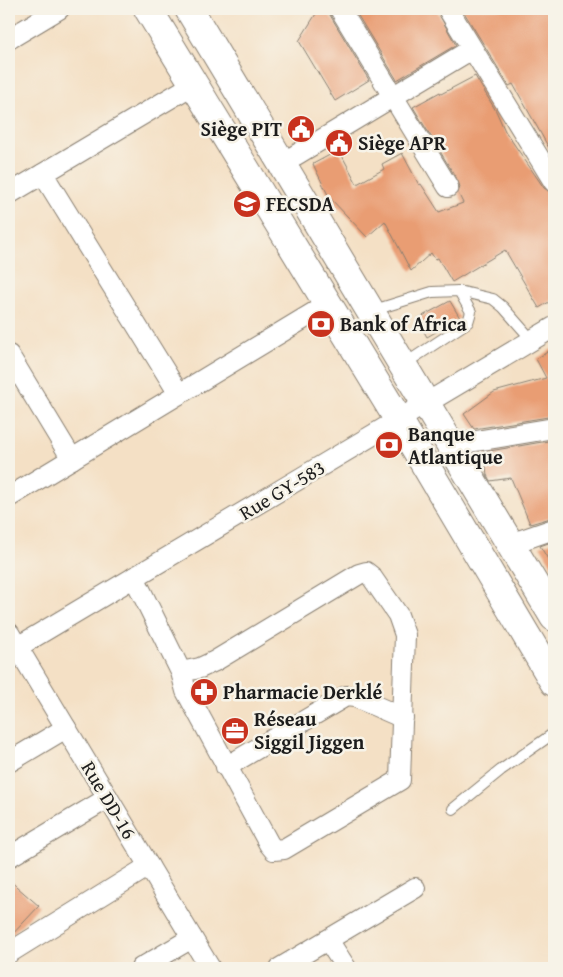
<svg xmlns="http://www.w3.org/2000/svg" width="563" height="977" viewBox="0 0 563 977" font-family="'Gentium Book Plus',serif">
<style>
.building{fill:#e99d73}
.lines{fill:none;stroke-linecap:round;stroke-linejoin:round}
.service-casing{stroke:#887e70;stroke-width:12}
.minor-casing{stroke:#887e70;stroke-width:22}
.primary-casing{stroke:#887e70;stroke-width:30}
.service{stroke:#fff;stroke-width:10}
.minor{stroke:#fff;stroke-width:20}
.primary{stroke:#fff;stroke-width:28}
.labels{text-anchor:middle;stroke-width:5;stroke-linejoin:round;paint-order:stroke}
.poi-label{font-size:20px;font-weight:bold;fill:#1c1c1c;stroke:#f7f3e8;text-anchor:start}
.street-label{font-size:20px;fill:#1c1c1c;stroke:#f7f3e8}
</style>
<rect width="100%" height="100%" fill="#f7f3e8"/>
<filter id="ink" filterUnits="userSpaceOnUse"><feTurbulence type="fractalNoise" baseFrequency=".02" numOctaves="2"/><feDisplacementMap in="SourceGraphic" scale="10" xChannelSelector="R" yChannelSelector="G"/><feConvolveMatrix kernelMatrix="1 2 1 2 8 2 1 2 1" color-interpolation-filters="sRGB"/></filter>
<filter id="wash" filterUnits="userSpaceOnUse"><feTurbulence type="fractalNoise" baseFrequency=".0096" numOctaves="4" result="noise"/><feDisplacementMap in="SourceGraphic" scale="20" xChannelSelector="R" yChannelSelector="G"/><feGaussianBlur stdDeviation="1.12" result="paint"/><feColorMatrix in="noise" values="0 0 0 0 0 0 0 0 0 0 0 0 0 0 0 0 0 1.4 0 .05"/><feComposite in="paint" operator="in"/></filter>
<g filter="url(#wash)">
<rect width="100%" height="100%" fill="#f4e0c5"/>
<g id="blocks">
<g class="building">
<polygon points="319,9 328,9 330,15 369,80 335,101 299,41"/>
<polygon points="354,9 436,9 456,45 397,80"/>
<polygon points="462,9 554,9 554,157 513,84 509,86"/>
<polygon points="475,76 496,111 505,131 544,188 554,194 554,299 539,308 505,250 452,282 438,258 435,259 431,253 411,271 385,221 367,237 329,197 313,164 339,150 357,184 384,169 382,164 402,153 419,185 421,184 439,212 463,203 458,193 460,187 458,181 413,107 440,92 441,94"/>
<polygon points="450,301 460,318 427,337 417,319"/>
<polygon points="554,348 554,416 474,429 464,414 494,392 546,378 536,359"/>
<polygon points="554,440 554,517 530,524 511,478 490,481 487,475 484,452"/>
<polygon points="554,541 554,569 540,546"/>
<polygon points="9,880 39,906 9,938"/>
</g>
</g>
</g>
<g filter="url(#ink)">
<use href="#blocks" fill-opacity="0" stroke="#887e70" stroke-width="1"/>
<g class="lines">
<defs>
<g id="service">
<polyline points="459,291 493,299 503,307 532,340"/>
<polyline points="371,311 432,292 459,291 471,312 468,322 403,365"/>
<polyline points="453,809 501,770 554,733"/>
</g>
<g id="minor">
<polyline points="340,9 448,187"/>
<polyline points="448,9 554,182"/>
<polyline points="9,39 59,9"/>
<polyline points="281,164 472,49"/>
<polyline points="43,174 179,394"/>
<polyline points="9,194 194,84"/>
<polyline points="9,355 72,459"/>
<polyline points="452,445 554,428"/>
<polyline points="9,497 328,304"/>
<polyline points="510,544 554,529"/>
<polyline points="134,577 181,672 186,691 269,844 274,850 284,849 400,780 405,635 398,615 371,576 366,572 359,574 215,661 200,668 181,672"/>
<polyline points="9,633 210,968"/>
<polyline points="9,652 554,327"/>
<polyline points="9,762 66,728"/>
<polyline points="226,767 346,696 355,697 403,718"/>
<polyline points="9,857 108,798"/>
<polyline points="328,940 346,968"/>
<polyline points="9,953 149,866"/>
<polyline points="141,968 192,938"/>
<polyline points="280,968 415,888"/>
</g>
<g id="primary">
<polyline points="148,9 398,419 554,682"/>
<polyline points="189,9 554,617"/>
</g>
</defs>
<use href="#service" class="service-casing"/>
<use href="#minor" class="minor-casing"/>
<use href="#primary" class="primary-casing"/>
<use href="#service" class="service"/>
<use href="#minor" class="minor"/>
<use href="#primary" class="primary"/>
</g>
</g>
<defs>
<symbol id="civic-disc" viewBox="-11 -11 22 22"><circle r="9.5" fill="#c8321e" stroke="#f7f3e8"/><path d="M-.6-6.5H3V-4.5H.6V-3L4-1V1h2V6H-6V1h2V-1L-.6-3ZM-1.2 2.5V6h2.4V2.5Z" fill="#fff"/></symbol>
<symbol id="school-disc" viewBox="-11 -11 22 22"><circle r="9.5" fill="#c8321e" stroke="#f7f3e8"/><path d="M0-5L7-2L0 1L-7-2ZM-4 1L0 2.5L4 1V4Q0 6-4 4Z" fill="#fff"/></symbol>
<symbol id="bank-disc" viewBox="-11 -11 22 22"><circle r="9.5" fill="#c8321e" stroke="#f7f3e8"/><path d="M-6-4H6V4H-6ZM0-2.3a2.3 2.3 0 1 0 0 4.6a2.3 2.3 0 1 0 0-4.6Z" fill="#fff"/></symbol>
<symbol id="pharmacy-disc" viewBox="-11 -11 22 22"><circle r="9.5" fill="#c8321e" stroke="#f7f3e8"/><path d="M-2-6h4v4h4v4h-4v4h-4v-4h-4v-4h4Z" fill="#fff"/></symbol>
<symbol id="office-disc" viewBox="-11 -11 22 22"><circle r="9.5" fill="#c8321e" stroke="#f7f3e8"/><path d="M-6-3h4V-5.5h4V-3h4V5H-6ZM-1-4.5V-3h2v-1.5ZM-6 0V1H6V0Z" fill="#fff"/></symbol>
</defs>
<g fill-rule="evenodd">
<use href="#civic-disc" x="285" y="113" width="32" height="32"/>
<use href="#civic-disc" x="323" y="127" width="32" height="32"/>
<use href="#school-disc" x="231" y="188" width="32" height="32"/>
<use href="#bank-disc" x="305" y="308" width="32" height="32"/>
<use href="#bank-disc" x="373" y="429" width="32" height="32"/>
<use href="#pharmacy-disc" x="188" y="676" width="32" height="32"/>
<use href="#office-disc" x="219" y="715" width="32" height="32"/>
</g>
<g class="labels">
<g class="poi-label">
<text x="282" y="136" text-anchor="end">Siège PIT</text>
<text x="358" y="150">Siège APR</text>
<text x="266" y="211">FECSDA</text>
<text x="340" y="331">Bank of Africa</text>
<text x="408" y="441">Banque<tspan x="408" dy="23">Atlantique</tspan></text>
<text x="223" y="699">Pharmacie Derklé</text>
<text x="254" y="726">Réseau<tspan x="254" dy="23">Siggil Jiggen</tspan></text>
</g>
<g class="street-label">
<text transform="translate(282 490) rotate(-31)" y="7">Rue GY-583</text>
<text transform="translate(109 800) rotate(59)" y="7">Rue DD-16</text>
</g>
</g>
<rect width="563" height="977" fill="none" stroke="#f7f3e8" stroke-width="30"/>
</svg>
